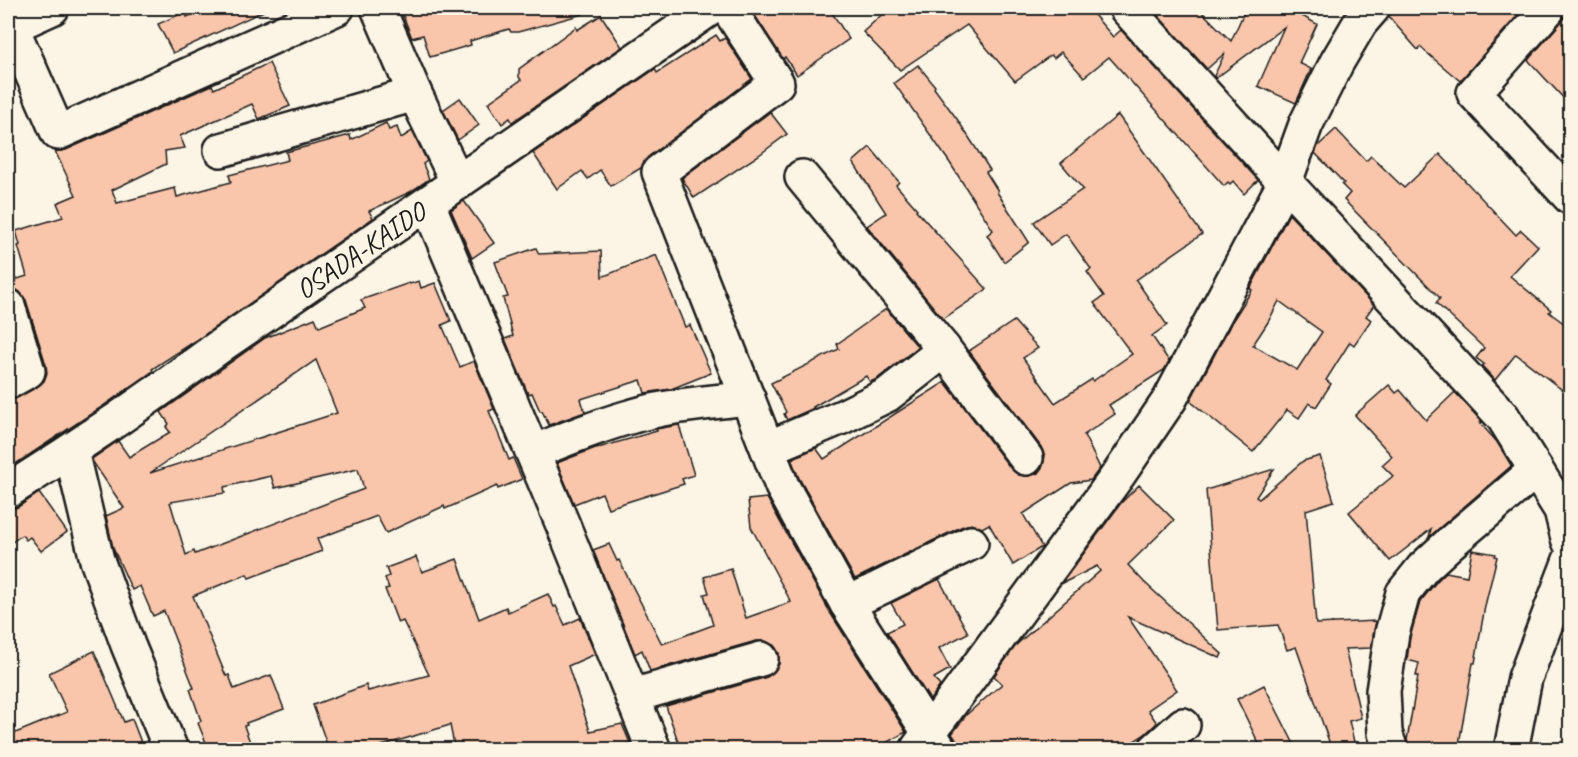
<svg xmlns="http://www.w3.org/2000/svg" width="1578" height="757" viewBox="0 0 1578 757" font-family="Caveat,sans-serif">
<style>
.building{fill:#f9c5ab;stroke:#1c1c1c;stroke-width:1.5;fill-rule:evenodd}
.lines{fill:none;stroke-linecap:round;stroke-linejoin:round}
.street-casing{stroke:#1c1c1c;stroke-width:38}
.secondary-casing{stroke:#1c1c1c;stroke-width:38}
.street{stroke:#fcf5e5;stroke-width:33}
.secondary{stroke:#fcf5e5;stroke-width:33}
.labels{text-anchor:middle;stroke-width:6;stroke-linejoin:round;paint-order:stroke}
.street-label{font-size:28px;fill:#1c1c1c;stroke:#fcf5e5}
</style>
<rect width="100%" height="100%" fill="#fcf5e5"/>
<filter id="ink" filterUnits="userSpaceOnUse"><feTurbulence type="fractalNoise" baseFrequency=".0167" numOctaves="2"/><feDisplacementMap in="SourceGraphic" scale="12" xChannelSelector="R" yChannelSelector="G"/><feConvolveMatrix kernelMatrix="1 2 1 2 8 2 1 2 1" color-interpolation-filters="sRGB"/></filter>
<g filter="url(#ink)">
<g class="building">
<polygon points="207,8 270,8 173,53 158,24 185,12 187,17"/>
<polygon points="420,8 582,8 583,14 518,32 511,32 509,29 470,41 471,45 430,57 423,35 412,38 402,13"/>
<polygon points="750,8 829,8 849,39 797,75 785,57 783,59"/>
<polygon points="889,8 1088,8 1113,37 1121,30 1258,180 1244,194 1233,181 1230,184 1228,182 1224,186 1109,57 1084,77 1061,52 1054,58 1051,55 1015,81 967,25 900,70 863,32"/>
<polygon points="1151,8 1198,8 1231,41 1246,8 1310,8 1300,15 1317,24 1299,63 1311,69 1296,103 1258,86 1284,27 1216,78 1214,76 1225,53 1207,69"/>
<polygon points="1391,8 1524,8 1460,81 1420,47 1418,50 1389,17 1391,12"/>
<polygon points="1567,8 1570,8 1570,105 1528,60 1563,20 1567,12"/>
<polygon points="601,15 622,47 512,122 510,118 502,124 488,103 521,80 519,77 519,69 576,27 577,30"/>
<polygon points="716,35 720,41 725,38 752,79 648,157 641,168 611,186 600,170 588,179 582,171 557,189 533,153 655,69 657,73"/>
<polygon points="269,63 290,106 259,119 252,104 180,136 185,148 165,151 166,164 112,190 117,203 175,188 177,197 231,182 229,175 288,160 286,152 350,135 351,140 386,123 389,130 397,127 401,138 412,131 427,161 423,164 429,179 410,192 369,211 373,218 200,338 152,369 153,371 100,408 8,469 8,401 17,398 37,387 44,381 47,373 46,365 26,300 20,292 13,288 8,288 8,282 27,276 18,246 20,245 16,231 63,217 57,203 76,195 55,151 66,150 212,85 214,89"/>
<polygon points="918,65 935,86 934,88 957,119 990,170 986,172 998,191 997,192 1029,242 1004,262 987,235 993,230 950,163 894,83"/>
<polygon points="460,98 479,125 458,140 443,110"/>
<polygon points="770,112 787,134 759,155 694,198 682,178"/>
<polygon points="1118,115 1202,234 1136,280 1167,325 1152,336 1169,361 1164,370 1109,405 1115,414 1084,435 1100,468 1091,480 1071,483 1023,514 1042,547 1013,565 989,524 982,528 972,524 963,526 855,579 799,478 791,459 816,448 824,459 945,382 1011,469 1019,475 1029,476 1038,473 1043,466 1045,456 1041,447 969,351 1014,321 1038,348 1023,358 1055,403 1092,379 1093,381 1132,354 1094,303 1104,296 1087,272 1091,269 1066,234 1050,245 1034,222 1083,189 1061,163"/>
<polygon points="1336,129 1366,161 1371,156 1404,188 1440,154 1516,235 1521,230 1538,246 1510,276 1551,310 1549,312 1570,328 1570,396 1516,354 1495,380 1482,366 1484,364 1476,358 1484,348 1436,303 1440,298 1344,200 1350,193 1342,185 1344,183 1315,153 1318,146"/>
<polygon points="870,147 899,182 896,185 917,209 916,210 987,289 943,319 867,226 886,213 853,162"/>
<polygon points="464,201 494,243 472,258 451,210"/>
<path d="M1289,214L1374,305L1366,316L1371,320L1354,345L1350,342L1326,380L1331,384L1316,407L1309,403L1299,418L1287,410L1253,452L1190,401L1233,320L1252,290L1250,289ZM1279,301L1322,332L1297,370L1253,345L1268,322Z"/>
<polygon points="536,248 539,254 601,251 602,277 656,255 685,327 690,325 711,373 671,389 645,393 641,380 581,399 585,412 549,425 542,411 540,411 532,393 528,394 505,339 513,336 503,298 508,297 495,262"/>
<path d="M419,281L421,288L435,283L451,321L442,325L460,367L474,361L494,409L489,411L509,460L513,458L522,479L498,489L497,486L445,509L444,506L386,533L377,516L317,539L322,551L249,578L247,574L193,596L226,676L229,675L234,689L271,675L284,709L246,723L247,725L244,726L253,750H209L198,723L201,721L190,689L194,688L164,611L153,616L140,586L132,590L113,548L106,516L124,508L93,462L92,459L118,441L129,457L170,432L166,427L169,424L161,412L265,338L315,318L319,327L365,308L361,300L409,283L410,284ZM316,360L337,413L150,473ZM358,469L364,489L195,554L194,551L186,555L170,502L225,493L224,487L271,476L275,488Z"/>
<polygon points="886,309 918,347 877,379 870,382 866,376 813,407 814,408 787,420 784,414 786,412 771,383 839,349 837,344"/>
<polygon points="1389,385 1396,393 1400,390 1426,420 1455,392 1482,422 1480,423 1497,442 1511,465 1510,467 1429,537 1431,529 1390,561 1349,512 1393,476 1382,465 1392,456 1355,415"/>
<polygon points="679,425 694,475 682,479 684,484 608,508 602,493 574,504 557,463 598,447 598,448 657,431 656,429"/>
<polygon points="1320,456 1334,501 1306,510 1316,624 1376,621 1371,648 1345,649 1361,718 1349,721 1356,750 1332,750 1296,647 1287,650 1278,625 1218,630 1206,490 1274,469 1256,497 1259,499 1303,461"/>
<polygon points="1139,485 1174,520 1128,565 1144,582 1222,654 1220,658 1128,617 1177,690 1148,710 1157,723 1144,735 1120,750 964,750 952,734 966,715 1002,684 994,676 1016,645 1100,571 1097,566 1061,584 1121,503"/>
<polygon points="39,493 67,532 41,551 30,537 26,540 22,535 8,545 8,510 18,507"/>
<polygon points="767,498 831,614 906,732 873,750 681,750 666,706 767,677 774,672 779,664 779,653 774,645 765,641 756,641 650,671 642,650 635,654 593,550 609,544 617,561 619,560 662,644 713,625 704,594 709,593 704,577 731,569 746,618 791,602 751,527 748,500"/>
<polygon points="1472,550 1496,554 1495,556 1497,557 1485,606 1475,663 1473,663 1458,750 1413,750 1413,746 1409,745 1407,740 1418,676 1416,676 1419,663 1407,660 1410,637 1420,602 1437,581 1446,572 1467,576"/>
<polygon points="416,557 422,572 457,559 479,619 506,607 508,612 548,594 554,607 556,606 565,625 580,618 595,654 568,666 590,731 622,724 633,750 455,750 450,725 368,750 329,750 313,705 366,685 368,691 429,675 403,621 398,623 385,589 389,588 385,578 389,576 386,568"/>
<polygon points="939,579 968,633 939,648 950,669 934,678 940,686 930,700 887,632 903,624 891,603"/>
<polygon points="94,651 124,722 132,719 144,750 8,750 8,736 67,712 49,673"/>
<polygon points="1264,685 1297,750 1262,750 1237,699"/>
</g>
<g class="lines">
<defs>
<g id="street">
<polyline points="378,8 415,94 458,183"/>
<polyline points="728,8 777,83 659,172 782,486 847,604 940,750"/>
<polyline points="1126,8 1285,182 1503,417 1561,510 1568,538 1570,543"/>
<polyline points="1549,8 1474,93 1570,197"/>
<polyline points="8,19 58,133 337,8"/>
<polyline points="8,28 52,8"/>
<polyline points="221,150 415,94"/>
<polyline points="802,177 943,348 1026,458"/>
<polyline points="428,204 563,525 654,750"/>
<polyline points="8,306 28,371 8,382"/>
<polyline points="768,448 842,417 887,395 937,356 943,348"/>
<polyline points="71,451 97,560 128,645 171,750"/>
<path d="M533,452C566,439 599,425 633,416C670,405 710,403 748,398"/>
<polyline points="847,604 971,543"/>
<polyline points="632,696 761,659"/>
<polyline points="918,748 1119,474 1170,399 1285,182 1306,124 1337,62 1360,23 1373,8"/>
<polyline points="1155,750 1183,725"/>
<polyline points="1391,750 1385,733 1383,691 1392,633 1403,593 1423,568 1449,544 1536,470"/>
</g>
<g id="secondary">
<path d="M8,491C81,445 153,396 223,344L711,8"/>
<polyline points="1511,750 1525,678 1570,560"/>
</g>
</defs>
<use href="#street" class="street-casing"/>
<use href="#secondary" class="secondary-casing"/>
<use href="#street" class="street"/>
<use href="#secondary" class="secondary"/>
</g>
</g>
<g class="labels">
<g class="street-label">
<text transform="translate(360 250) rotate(-34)" y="10">OSADA-KAIDO</text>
</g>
</g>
<rect width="1578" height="757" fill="none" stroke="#fcf5e5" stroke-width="30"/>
<rect x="15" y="15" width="1548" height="727" fill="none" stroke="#1c1c1c" stroke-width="2" filter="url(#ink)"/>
</svg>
